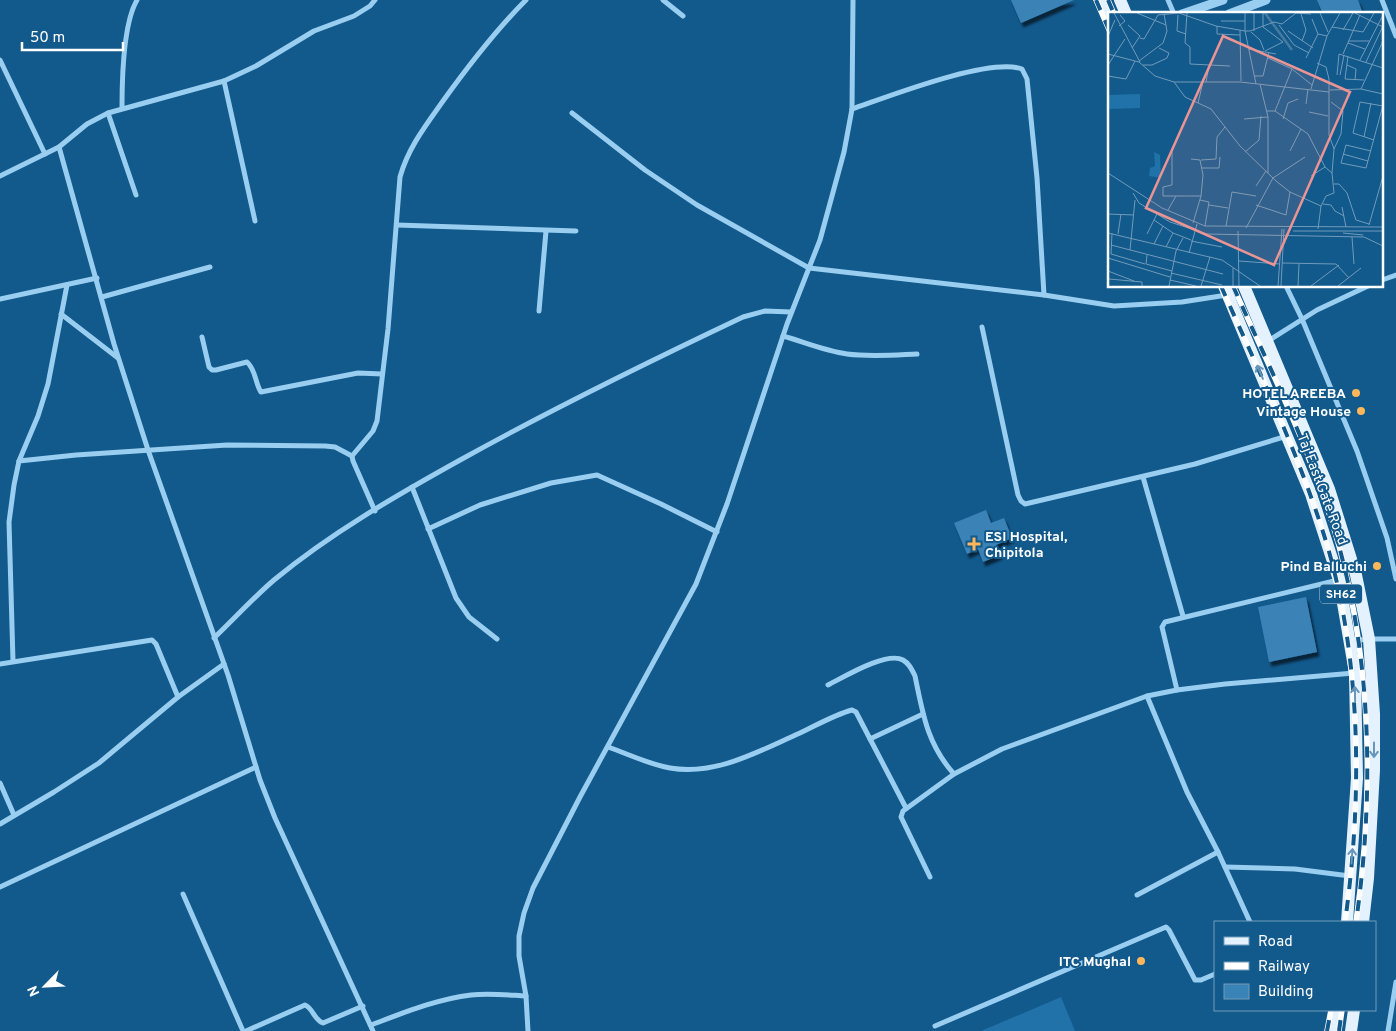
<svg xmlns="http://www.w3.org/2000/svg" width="1396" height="1031" viewBox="0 0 1396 1031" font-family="Overpass,sans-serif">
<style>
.green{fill:#2072a9}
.building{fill:#3a83b6;filter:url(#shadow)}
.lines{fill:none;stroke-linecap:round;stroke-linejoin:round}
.minor{stroke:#99cef1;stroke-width:5}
.tertiary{stroke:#99cef1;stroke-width:9}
.primary{stroke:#e4f2ff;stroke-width:12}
.rail-casing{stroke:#fff;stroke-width:5.5}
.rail{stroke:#12598c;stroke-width:4;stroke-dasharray:11;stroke-linecap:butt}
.oneway{stroke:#6696ba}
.poi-dot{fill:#ffb75a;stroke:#12598c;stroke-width:2}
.labels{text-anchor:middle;stroke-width:4;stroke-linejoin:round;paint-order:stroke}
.shield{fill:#12598c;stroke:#b8cddc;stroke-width:1}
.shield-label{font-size:12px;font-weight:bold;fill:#fff}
.poi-label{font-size:14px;font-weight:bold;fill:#fff;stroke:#12598c;text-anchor:end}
.street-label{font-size:14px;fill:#fff;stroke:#12598c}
.inset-river{fill:none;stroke:#467aa0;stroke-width:2.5}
.inset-road{fill:none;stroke:#719bba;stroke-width:1}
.view{fill:#ea9494;fill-opacity:0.15;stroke:#ea9494;stroke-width:2.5}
.inset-edge{fill:none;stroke:#fff;stroke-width:2.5}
</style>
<defs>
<filter id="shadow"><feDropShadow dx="2.5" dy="4.5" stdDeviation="1" flood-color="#0009"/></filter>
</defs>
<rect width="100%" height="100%" fill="#12598c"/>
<polygon class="green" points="1061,997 1075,1031 981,1031"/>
<g class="building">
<polygon points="1011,0 1074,0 1021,23"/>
<polygon points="1317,0 1358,0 1363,14 1323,14"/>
<polygon points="986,510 991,523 1004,518 1012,538 996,545 1000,555 983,562 978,549 967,554 954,523"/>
<polygon points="1306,597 1317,652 1269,662 1258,607"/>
</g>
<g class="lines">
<g class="minor">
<polyline points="663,0 683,16"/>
<polyline points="1168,0 1174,14"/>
<polyline points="1382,0 1396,36"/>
<polyline points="0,60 45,154"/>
<polyline points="224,81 255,221"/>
<path d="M122,108C122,80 123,24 137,0"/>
<path d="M852,109C887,97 989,57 1022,69L1027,79L1037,178L1044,295"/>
<polyline points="108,113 136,195"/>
<polyline points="572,113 645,170 697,205 809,268 1044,295 1114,306 1182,302 1227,295"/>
<polyline points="59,147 114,344 148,450 228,675 260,780 275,818 373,1031"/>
<polyline points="0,176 59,147 87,124 108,113 224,81 256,66 314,31 354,16 370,6 375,0"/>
<polyline points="397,225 576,231"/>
<polyline points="1382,280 1396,275"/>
<polyline points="1286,286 1302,319 1357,451 1387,538 1396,579"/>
<polyline points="102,297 210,267"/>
<polyline points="0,299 97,278"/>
<polyline points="539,311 546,231"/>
<polyline points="61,314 118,358"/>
<polyline points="982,327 1018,495 1021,501 1025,504 1195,464 1287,436"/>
<path d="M783,336C804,342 825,351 847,354C870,357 894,355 917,354"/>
<path d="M202,337L209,367L212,370H216L247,362C256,370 255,383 261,392L358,373L382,374"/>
<polyline points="1268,341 1317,310 1368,286"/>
<polyline points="19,461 38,416 48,384 67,285"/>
<polyline points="1143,477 1183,616"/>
<polyline points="412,487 456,598 469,617 497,639"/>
<path d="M375,511L353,461L352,456L373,431L377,421L388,329L400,177C408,148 426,125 443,101C469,65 495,31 526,0"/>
<polyline points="428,529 480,505 551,483 597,475 661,504 717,532"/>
<path d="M214,638C234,619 253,598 274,580C331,533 397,495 462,459C554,408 648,362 743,317L765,311L791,312"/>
<polyline points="1350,641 1369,639 1396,639"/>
<polyline points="13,661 9,522 14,485 19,461 76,455 227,445 325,446 335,447 352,456"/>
<polyline points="0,664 152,640 156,644 178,697"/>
<path d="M828,685C844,677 887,651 903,660C910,664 912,670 915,676C923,714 927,744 954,774"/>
<polyline points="1177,690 1162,627 1165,622 1338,580"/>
<polyline points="1147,696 1187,792 1218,852 1250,922"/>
<polyline points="870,739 923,714"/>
<path d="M608,747C628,754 648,764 670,768C716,776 759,751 800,733C817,725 834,715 852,710L856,712L906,808"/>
<polyline points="0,783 14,815"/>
<polyline points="0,824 54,792 99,763 178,697 224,664"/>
<polyline points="1225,867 1295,869 1350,876"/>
<polyline points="930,877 901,817 903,811 954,774 1002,749 1147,696 1177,690 1225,684 1354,673"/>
<polyline points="0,887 256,767"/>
<polyline points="183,894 243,1031"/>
<polyline points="1137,895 1218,852"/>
<path d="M371,1025C403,1013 437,999 471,995C489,993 508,995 526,996"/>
<polyline points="935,1026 1166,927 1169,930 1195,980 1201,980 1215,974"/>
<path d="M246,1031L305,1005C313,1008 314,1020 323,1023L363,1006"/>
<polyline points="528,1031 526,996 519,956 519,936 524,913 533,888 580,797 696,584 727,504 787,324 820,240 844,152 852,109 853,0"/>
<polyline points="1388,1031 1396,982"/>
</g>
<g class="tertiary">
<polyline points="1182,14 1223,0"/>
<polyline points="1229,14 1266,0"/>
</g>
<g class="primary">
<polyline points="1101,0 1110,21"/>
<polyline points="1120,0 1126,14"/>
<polyline points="1224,286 1311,494 1339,580 1355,673 1357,778 1347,922"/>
<polyline points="1244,286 1329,489 1356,575 1369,639 1374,714 1374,770 1368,878 1363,922"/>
<polyline points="1334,1031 1337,1010"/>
<polyline points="1351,1031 1354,1010"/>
</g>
<defs>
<g id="rail">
<polyline points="1096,0 1110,32"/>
<polyline points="1108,0 1114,14"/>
<path d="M1221,286C1259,372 1301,458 1328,548C1362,666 1362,802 1345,922"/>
<path d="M1233,286C1271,371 1314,456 1339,546C1372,667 1374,798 1356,922"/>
<polyline points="1327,1031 1331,1010"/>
<polyline points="1339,1031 1342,1010"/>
</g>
</defs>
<use href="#rail" class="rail-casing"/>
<use href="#rail" class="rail"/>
</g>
<defs><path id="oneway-shaft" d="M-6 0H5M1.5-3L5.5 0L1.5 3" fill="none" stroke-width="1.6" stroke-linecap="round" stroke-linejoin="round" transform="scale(1.25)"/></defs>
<g class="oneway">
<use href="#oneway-shaft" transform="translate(1260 372) rotate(-113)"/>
<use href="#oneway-shaft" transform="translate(1355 694) rotate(-91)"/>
<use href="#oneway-shaft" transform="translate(1374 750) rotate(90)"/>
<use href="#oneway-shaft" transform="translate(1352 856) rotate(-86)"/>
</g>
<g class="poi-dot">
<circle cx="1356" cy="393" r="5"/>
<circle cx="1361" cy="411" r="5"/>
<path d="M971.5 536.5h5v5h5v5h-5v5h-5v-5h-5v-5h5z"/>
<circle cx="1377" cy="566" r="5"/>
<circle cx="1141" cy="961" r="5"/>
</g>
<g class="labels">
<rect class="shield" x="1320" y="584.5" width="42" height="19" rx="4"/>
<g class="shield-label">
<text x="1341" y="598">SH62</text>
</g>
<g class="poi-label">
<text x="1346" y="398">HOTEL AREEBA</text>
<text x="1351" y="416">Vintage House</text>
<text x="985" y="541" text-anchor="start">ESI Hospital,<tspan x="985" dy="16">Chipitola</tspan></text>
<text x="1367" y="571">Pind Balluchi</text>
<text x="1131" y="966">ITC Mughal</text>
</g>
<g class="street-label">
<text transform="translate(1323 489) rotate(69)" y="5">Taj East Gate Road</text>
</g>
</g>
<g transform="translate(1108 12)">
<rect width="275" height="275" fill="#12598c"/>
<path d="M32,82V96L0,97V83ZM46,140L52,143L53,166L41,164L42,156L47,154Z" fill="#2072a9"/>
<path class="inset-river" d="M157,1L184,38"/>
<path class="inset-road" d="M6,1L32,50M29,1L58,13M71,1L108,14L137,19L148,72M79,1L77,31L82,35V52L122,54M137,1V19H142L166,10L174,12L188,1M155,1V15L175,30L157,39M187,1L203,2M212,1L220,20M247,1L275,15M193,2L198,18L194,29M70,3L69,19L78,22M204,7L210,22L219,24M113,9H137M20,13L32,24L24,36M171,13L186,33L201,41M11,14L17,9L12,3M109,14V22L132,23M224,15L255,20L266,1M132,18L133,69M235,18L245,1M146,19V1M180,19L205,36M143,20L152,28L156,38M0,24L7,8M32,26L36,27L50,3L71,1M241,29H261M275,29L253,77L275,82M240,31L257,37M141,37L168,42M0,42L31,50L47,64L66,70H132L221,80M235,42L252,3M240,44L237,67L256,68M160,46L184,57L167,99M198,46L210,22M252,48L275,3M31,49L55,31L59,19L56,2M258,50L275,14M209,51L218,55L221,67V123L226,137L224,161M0,53L17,27M35,53H44L59,46L61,41L51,36M239,53L248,57L247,68M184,57L204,73M229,63L231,42L275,56M232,63L236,43M0,64L18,67L27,49M146,64H155L161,40M66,70L77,85L103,97L132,134L168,169L182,180L213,194M98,70L101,54M152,72L160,105V161M203,77L219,24L232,1M222,78L253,77M223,90L235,99L233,122L226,137M90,91L95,70M198,92L200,77M159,99H167L200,122L217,155L224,161L226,181L218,184L213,194L210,217M201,100L220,104M136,107L160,105M175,107L180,91L190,87M256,125L263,91M266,128L245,121L252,90L275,94M182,139L193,117M263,139L238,133L233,151L258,156L275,93M64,140V173L55,175V184H93M137,140L151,128L153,104M235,142L260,149M83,147L92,148L95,163L93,184L85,211M93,148L108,147L109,125L117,115M94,156H111L112,145M0,161L54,196L97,214L275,215M203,164L217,155M226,172H231L239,181L248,208L261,212M148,174L158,159M25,181L31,191L62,210L99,222L256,225L275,234M92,188L101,190L97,214M215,192L223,193L227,199L236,204M101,193L120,196M148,193L178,203L182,180M234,195L238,215M60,198L68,184M0,202L26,203M46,208L65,221L83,228M261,213L275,164M118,214L124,180L148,184M138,216L165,166L197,145M130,219L131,274M185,219H275M0,221L114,248L152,274M235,221L255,223M10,222L13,202M39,222L49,202M244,225L246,252M83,229L114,235M46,232L55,214M3,233L115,262M58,235L65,221M22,238L27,188M81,241L89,212M3,242L37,252M3,242L4,221M39,243L38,252L64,259M0,246L62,265M131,249L172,252M174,251L228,252L241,266M0,259L26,269M63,261L114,273M1,267L34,270V274M62,268L88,274M61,274L68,239L75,226M93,274L102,245M125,274V256M170,274L174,217M173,274L176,217M190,274L191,252M203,274L231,253M230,274L253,256"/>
<path class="view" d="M115,24L242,80L166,253L38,196Z"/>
<rect width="275" height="275" class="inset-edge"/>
</g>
<rect x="1214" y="921" width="162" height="90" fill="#12598c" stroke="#719bba"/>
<rect x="1224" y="937" width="25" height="8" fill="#e4f2ff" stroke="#719bba"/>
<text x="1258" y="946" font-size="15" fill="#ffffff">Road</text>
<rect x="1224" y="962" width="25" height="8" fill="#ffffff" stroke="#719bba"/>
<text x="1258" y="971" font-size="15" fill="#ffffff">Railway</text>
<rect x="1224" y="984" width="25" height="15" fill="#3a83b6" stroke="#719bba"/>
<text x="1258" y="996" font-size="15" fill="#ffffff">Building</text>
<g transform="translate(45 986) rotate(246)" stroke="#12598c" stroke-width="4" paint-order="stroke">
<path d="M0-4L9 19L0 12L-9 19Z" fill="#ffffff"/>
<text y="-8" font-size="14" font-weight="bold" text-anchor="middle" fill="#ffffff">N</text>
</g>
<path d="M22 42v8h101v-8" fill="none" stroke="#ffffff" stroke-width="2.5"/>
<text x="30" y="42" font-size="15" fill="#ffffff" stroke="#12598c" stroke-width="4" paint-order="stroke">50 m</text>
</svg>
